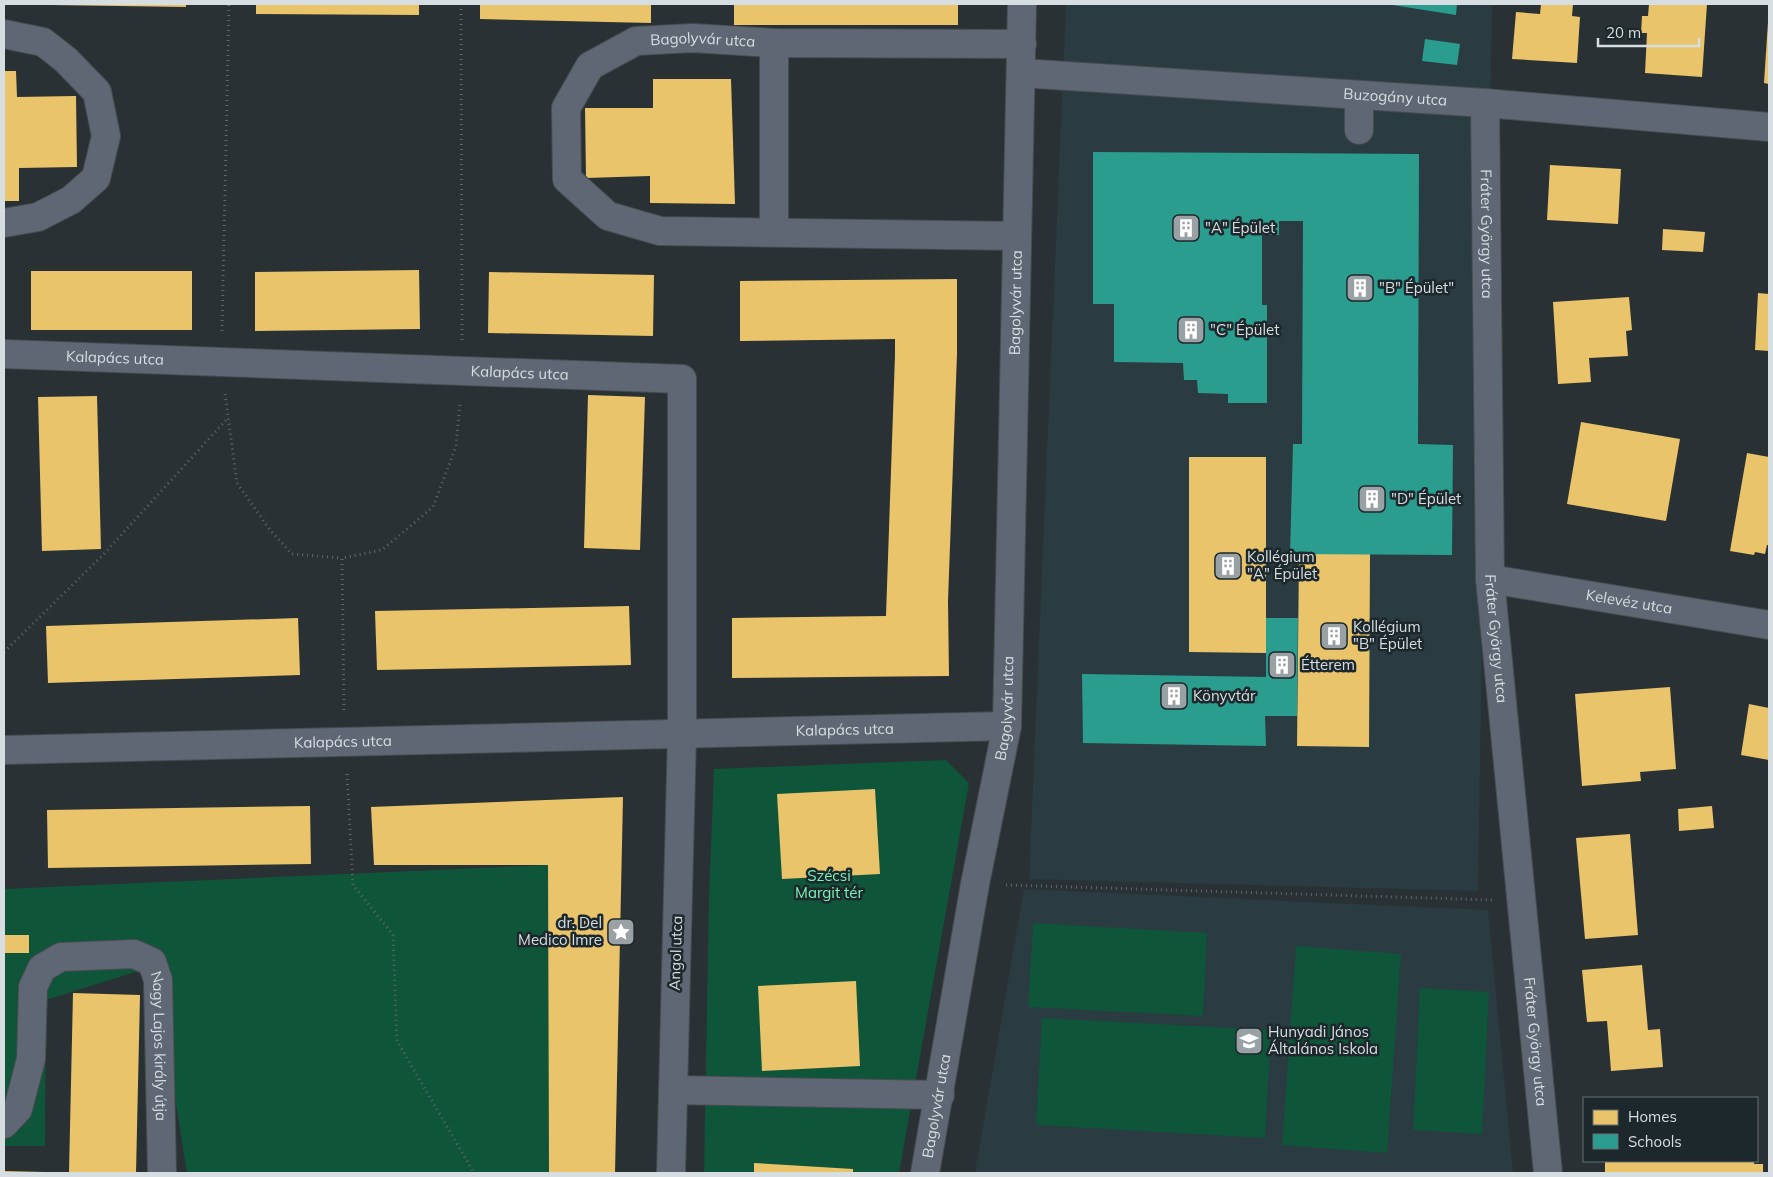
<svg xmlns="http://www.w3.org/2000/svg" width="1773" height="1177" viewBox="0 0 1773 1177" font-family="Mulish,sans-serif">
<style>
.built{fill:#2a3b42}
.green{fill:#0f5539}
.homes{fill:#e9c46a}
.schools{fill:#2a9d8f}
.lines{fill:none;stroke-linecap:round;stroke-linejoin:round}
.minor-casing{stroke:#474c4f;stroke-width:30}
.path{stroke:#5f666e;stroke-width:3;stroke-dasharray:1 4;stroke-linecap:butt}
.minor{stroke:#5f6774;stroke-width:28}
.labels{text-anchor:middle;stroke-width:5;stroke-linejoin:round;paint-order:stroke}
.street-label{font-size:15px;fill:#d7dee1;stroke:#1d282c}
.poi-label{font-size:15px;fill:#d7dee1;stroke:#1d282c;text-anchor:start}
.park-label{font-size:15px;fill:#79f6b5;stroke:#1d282c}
</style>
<rect width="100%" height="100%" fill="#2a3134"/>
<g class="built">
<polygon points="1066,4 1492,4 1478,891 1029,879"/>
<polygon points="1024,889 1488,910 1513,1173 975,1173"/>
</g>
<g class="green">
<polygon points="946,760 969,783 899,1173 704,1173 709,899 714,769"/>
<polygon points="548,865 549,1173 187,1173 154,966 46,1000 45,1146 4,1146 4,889"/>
<polygon points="1033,923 1207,933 1203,1016 1028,1007"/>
<polygon points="1296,946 1401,954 1387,1153 1282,1145"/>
<polygon points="1420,988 1489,992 1482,1134 1413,1130"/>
<polygon points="1042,1018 1271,1030 1265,1138 1036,1125"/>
</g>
<g class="homes">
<polygon points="52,4 186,4 186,7 52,5"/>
<polygon points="256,4 419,4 419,15 256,14"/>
<polygon points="480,4 651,4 651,23 480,19"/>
<rect x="734" y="4" width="224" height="21"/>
<polygon points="1541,4 1573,4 1572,16 1580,17 1577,63 1512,59 1516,12 1540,14"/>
<polygon points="1649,4 1707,4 1702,77 1645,73 1647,33 1641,33 1642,16 1648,16"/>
<polygon points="1768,22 1769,22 1769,84 1764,83"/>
<polygon points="4,71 16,71 17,97 76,96 77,167 19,168 19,201 4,201"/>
<polygon points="653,79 731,79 735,204 650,203 650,176 586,178 585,108 653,108"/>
<polygon points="1550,165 1621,169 1618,224 1547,220"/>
<polygon points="1663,229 1705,232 1703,252 1662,250"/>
<polygon points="419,270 420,329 255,331 255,272"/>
<rect x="31" y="271" width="161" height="59"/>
<polygon points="489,272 654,275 653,336 488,333"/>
<polygon points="957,279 957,354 948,601 949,676 732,678 732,618 886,616 895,355 895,339 740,341 740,281"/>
<polygon points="1758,293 1769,294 1769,351 1755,350"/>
<polygon points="1629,297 1632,330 1626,331 1628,356 1589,358 1591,382 1558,384 1553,302"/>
<polygon points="588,395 645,397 640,550 584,548"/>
<polygon points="97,396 101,549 42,551 38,397"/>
<polygon points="1581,422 1680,439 1666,521 1567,504"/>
<polygon points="1747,453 1769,457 1769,545 1767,545 1765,554 1755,552 1754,555 1730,551"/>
<polygon points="1189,457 1266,457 1266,653 1189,652"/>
<polygon points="1299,554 1370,554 1369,747 1297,746"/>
<polygon points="629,606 631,665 377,670 375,611"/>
<polygon points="298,618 300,675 48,683 46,626"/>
<polygon points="1670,687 1676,769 1640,772 1641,781 1582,786 1575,694"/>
<polygon points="1749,704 1769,708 1769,760 1741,755"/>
<polygon points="875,789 880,874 782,879 777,794"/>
<polygon points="623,797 615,1173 549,1173 548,865 374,865 371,807"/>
<polygon points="310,806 311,864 48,868 47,810"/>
<polygon points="1712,806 1714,828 1679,831 1678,809"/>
<polygon points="1630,834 1638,935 1585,939 1576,838"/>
<rect x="4" y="935" width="25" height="18"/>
<polygon points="1642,965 1648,1030 1660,1029 1663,1067 1611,1071 1607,1021 1587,1022 1582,970"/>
<polygon points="856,981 860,1066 762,1071 758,986"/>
<polygon points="73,993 140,995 136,1173 69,1173"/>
<polygon points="1605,1161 1754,1161 1754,1164 1763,1164 1763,1173 1605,1173"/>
<polygon points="754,1163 853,1169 853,1173 754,1173"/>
<polygon points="4,1171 44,1172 44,1173 4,1173"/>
</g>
<g class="schools">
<polygon points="1386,4 1457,4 1456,15"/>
<polygon points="1425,39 1460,44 1457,65 1422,61"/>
<polygon points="1093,152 1419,154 1418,444 1453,445 1452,555 1290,554 1293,444 1302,444 1303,221 1279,221 1279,235 1262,235 1262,305 1267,305 1267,403 1228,403 1228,394 1198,393 1197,380 1184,380 1183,363 1114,362 1114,304 1093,304"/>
<polygon points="1266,618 1298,618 1297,716 1265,716 1266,746 1083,743 1082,674 1266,677"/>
</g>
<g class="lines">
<defs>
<g id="minor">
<polyline points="4,34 43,42 66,60 97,92 106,136 96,178 71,200 38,217 4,223"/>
<path id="s1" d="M1021,73L1485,103L1769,127"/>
<path id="s2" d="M1485,103L1490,579L1548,1173"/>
<polyline points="1359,130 1359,95"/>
<polyline points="774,231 774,43"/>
<path id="s3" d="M1017,236L660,231L608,216L567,179L566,108L590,66L636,41L693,38L774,43L1022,44"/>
<path id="s4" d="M4,354L682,379V733L671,1173"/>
<path id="s5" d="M1490,579L1769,625"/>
<path id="s6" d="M4,750L1007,726"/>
<polyline points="673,1090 940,1095"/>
<path id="s7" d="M4,1124L18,1109L31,1059L33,987L42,968L61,957L134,954L152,962L158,980L162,1173"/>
<path id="s8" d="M925,1173L975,884L1007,726L1022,4"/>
</g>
</defs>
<use href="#minor" class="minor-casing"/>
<g class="path">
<polyline points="461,4 462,341"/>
<polyline points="222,331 229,4"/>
<polyline points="225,394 237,483 270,530 292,554 342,558"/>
<polyline points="4,652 102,556 227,419"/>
<polyline points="344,710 342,558 382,550 433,507 456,446 460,402"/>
<polyline points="347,774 353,885 393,935 397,1041 474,1173"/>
<polyline points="1006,885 1492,900"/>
</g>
<use href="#minor" class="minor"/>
</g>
<defs>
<symbol id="building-square" viewBox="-11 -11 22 22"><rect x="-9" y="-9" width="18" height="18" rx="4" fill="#9aa1a4" stroke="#1d282c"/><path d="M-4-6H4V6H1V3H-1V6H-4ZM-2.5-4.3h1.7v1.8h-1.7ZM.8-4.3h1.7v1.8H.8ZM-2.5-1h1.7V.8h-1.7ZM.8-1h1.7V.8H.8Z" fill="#fff"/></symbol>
<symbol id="sight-square" viewBox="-11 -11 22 22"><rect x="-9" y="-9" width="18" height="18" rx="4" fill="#9aa1a4" stroke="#1d282c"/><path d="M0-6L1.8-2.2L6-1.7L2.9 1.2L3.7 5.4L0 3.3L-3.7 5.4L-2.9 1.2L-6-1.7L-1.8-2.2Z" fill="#fff"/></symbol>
<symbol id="school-square" viewBox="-11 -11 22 22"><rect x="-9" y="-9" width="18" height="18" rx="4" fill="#9aa1a4" stroke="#1d282c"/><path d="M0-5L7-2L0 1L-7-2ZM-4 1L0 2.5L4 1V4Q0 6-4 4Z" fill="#fff"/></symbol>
</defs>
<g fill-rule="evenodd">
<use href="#building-square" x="1170" y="212" width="32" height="32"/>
<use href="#building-square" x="1344" y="272" width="32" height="32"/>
<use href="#building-square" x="1175" y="314" width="32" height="32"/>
<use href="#building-square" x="1356" y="483" width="32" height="32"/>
<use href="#building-square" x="1212" y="550" width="32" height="32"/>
<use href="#building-square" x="1318" y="620" width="32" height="32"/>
<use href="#building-square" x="1266" y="649" width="32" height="32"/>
<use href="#building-square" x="1158" y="680" width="32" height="32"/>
<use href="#sight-square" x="605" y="916" width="32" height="32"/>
<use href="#school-square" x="1233" y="1025" width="32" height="32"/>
</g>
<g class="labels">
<g class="street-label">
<text dy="5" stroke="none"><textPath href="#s3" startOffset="705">Bagolyvár utca</textPath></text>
<text dy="5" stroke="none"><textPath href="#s1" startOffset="375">Buzogány utca</textPath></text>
<text dy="5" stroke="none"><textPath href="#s2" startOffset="131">Fráter György utca</textPath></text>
<text dy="5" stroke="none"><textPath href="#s8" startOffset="878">Bagolyvár utca</textPath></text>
<text dy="5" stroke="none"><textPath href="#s4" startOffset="111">Kalapács utca</textPath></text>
<text dy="5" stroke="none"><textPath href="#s4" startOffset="516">Kalapács utca</textPath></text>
<text dy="5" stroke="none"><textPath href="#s5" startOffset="141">Kelevéz utca</textPath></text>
<text dy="5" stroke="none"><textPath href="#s2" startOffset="536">Fráter György utca</textPath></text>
<text dy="5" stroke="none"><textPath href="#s8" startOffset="472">Bagolyvár utca</textPath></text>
<text dy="5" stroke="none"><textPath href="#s6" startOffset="841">Kalapács utca</textPath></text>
<text dy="5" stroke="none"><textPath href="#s6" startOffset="339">Kalapács utca</textPath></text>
<text transform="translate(676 953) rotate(-88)" y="5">Angol utca</text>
<text dy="5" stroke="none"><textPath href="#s2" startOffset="941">Fráter György utca</textPath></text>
<text dy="5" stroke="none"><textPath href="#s7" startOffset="365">Nagy Lajos király útja</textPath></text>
<text dy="5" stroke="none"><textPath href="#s8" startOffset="68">Bagolyvár utca</textPath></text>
</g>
<g class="poi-label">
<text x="1205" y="233">"A" Épület</text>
<text x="1379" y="293">"B" Épület"</text>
<text x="1210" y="335">"C" Épület</text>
<text x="1391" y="504">"D" Épület</text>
<text x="1247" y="562">Kollégium<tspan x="1247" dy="17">"A" Épület</tspan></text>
<text x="1353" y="632">Kollégium<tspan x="1353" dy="17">"B" Épület</tspan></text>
<text x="1301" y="670">Étterem</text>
<text x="1193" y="701">Könyvtár</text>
<text x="602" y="928" text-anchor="end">dr. Del<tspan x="602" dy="17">Medico Imre</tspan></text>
<text x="1268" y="1037">Hunyadi János<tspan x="1268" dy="17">Általános Iskola</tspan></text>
</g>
<g class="park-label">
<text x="829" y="881">Szécsi<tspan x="829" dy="17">Margit tér</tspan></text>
</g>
</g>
<rect width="1773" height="1177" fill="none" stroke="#d7dee1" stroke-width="10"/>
<rect x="1583" y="1097" width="175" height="65" fill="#1d282c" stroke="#677174"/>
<rect x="1593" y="1110" width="25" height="15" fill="#e9c46a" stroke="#677174"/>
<text x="1628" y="1122" font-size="15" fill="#d7dee1">Homes</text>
<rect x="1593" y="1134" width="25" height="15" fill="#2a9d8f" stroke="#677174"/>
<text x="1628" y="1147" font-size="15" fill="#d7dee1">Schools</text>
<path d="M1598 38v8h101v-8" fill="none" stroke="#d7dee1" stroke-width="2.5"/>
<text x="1606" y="38" font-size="15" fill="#d7dee1" stroke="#1d282c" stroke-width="4" paint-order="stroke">20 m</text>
</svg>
